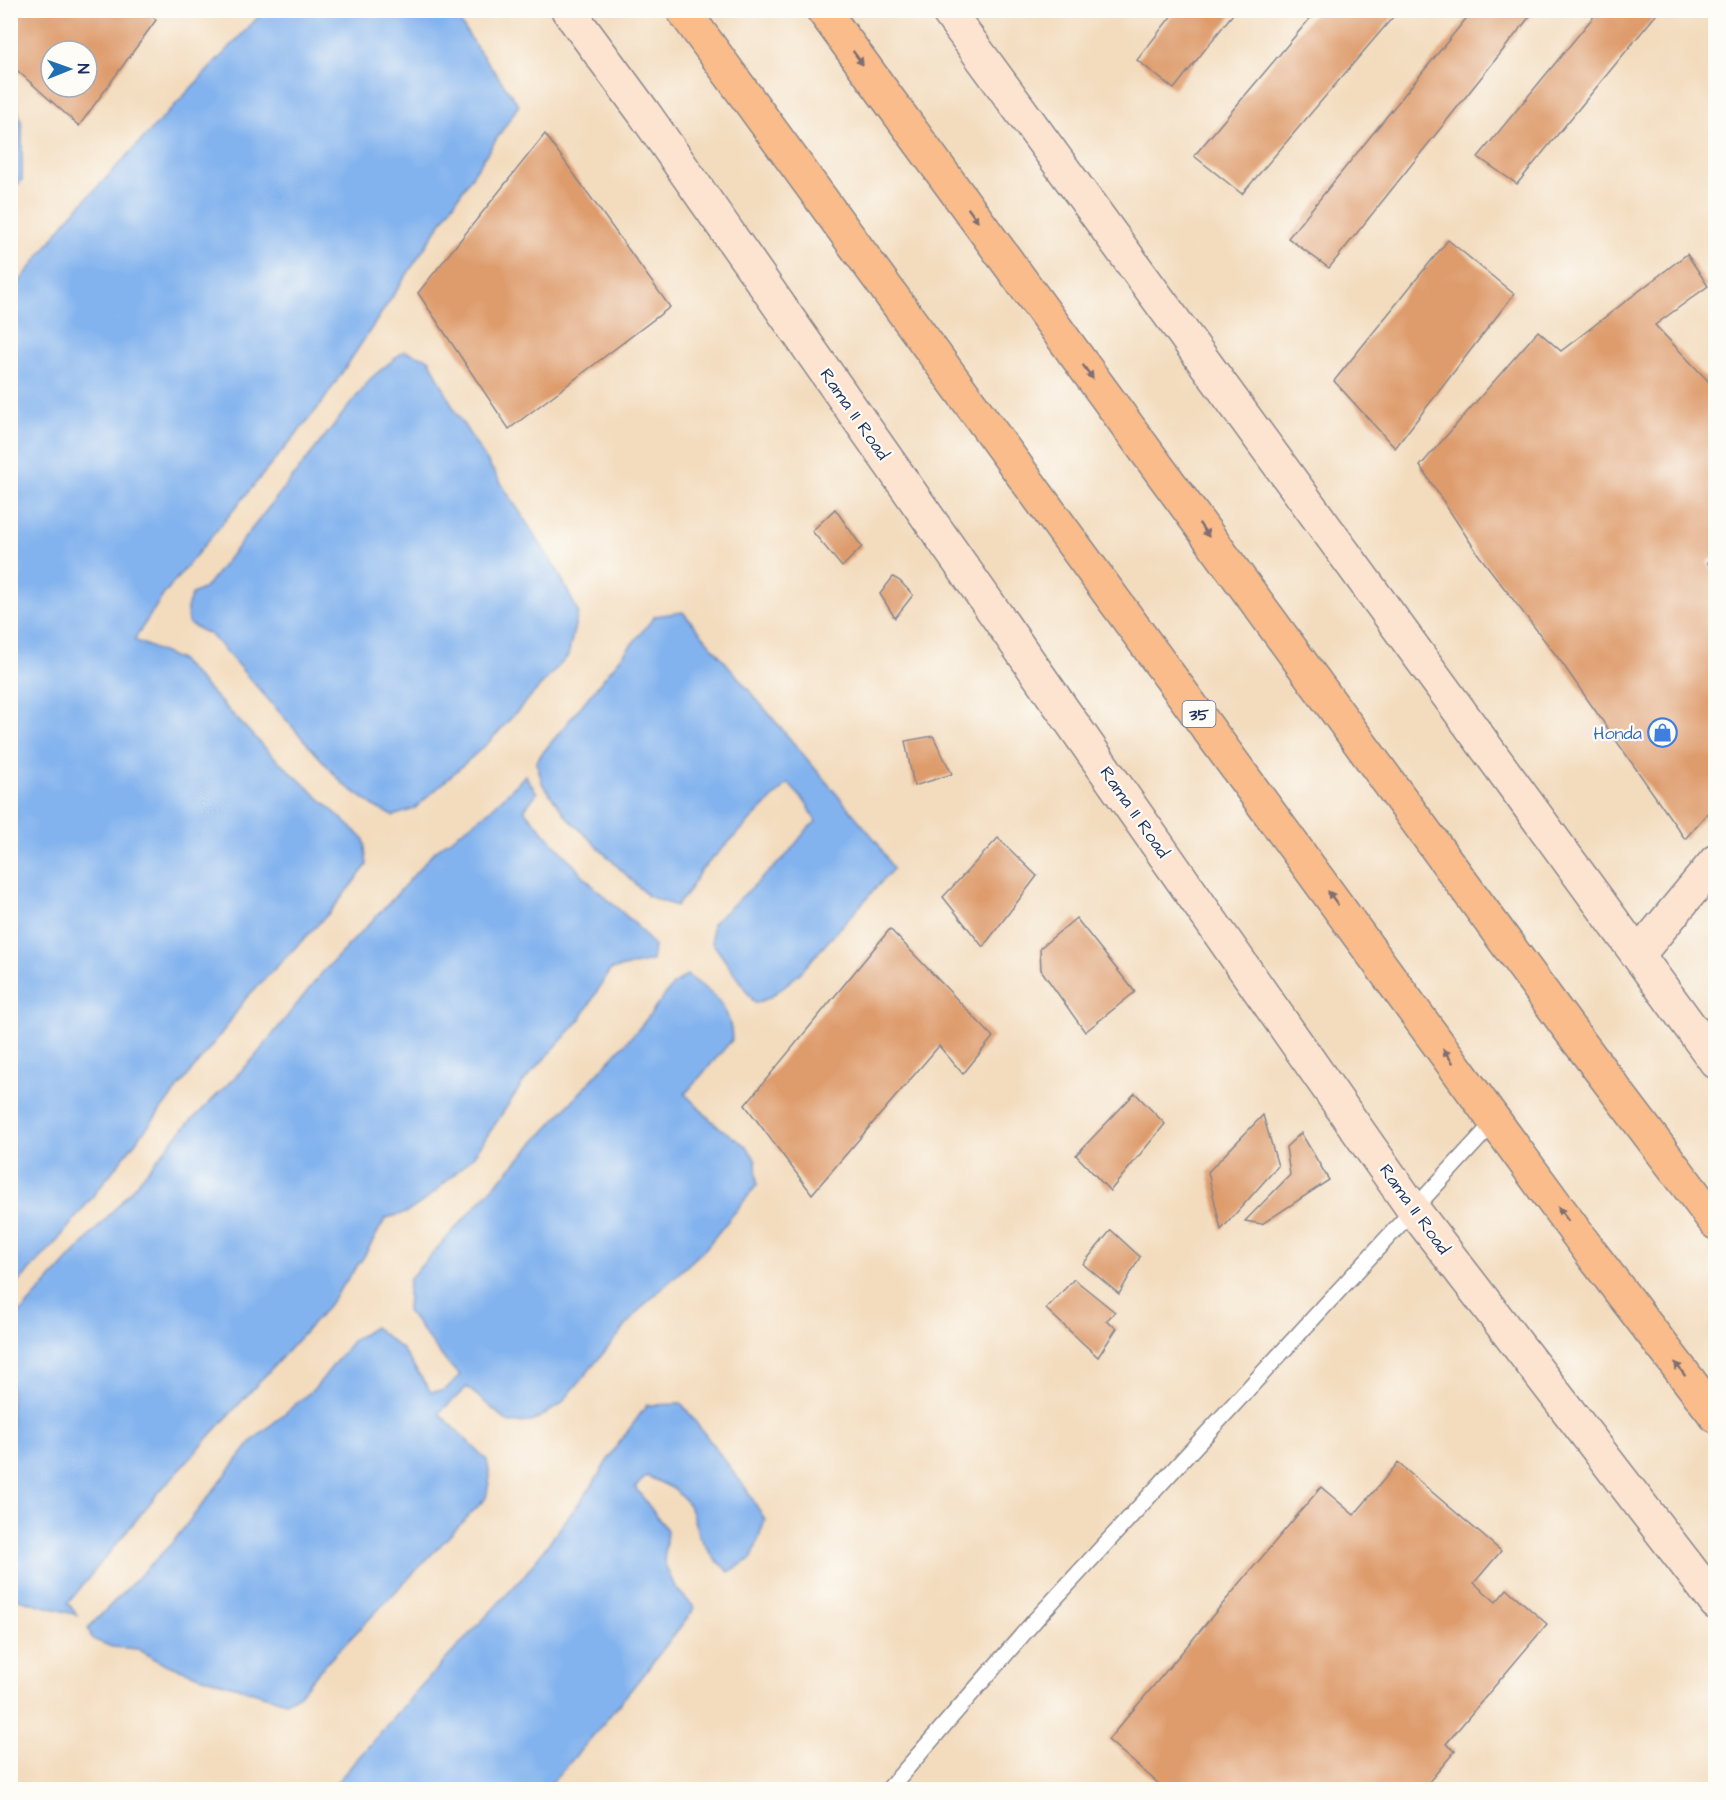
<svg xmlns="http://www.w3.org/2000/svg" width="1726" height="1800" viewBox="0 0 1726 1800" font-family="'Architects Daughter',sans-serif">
<style>
.water{fill:#83b3ee;stroke:#4f71a6;stroke-width:1.5}
.building{fill:#de9b6c;fill-rule:evenodd}
.lines{fill:none;stroke-linecap:round;stroke-linejoin:round}
.service-casing{stroke:#87868e;stroke-width:18}
.secondary-casing{stroke:#87868e;stroke-width:36}
.trunk-casing{stroke:#87868e;stroke-width:36}
.service{stroke:#fff;stroke-width:15}
.secondary{stroke:#fde4d0;stroke-width:33}
.trunk{stroke:#f9bc8a;stroke-width:33}
.oneway{fill:#7f6e72}
.labels{text-anchor:middle;stroke-width:4.5;stroke-linejoin:round;paint-order:stroke}
.shield{fill:#fdfcf7;stroke:#5f6c8c;stroke-width:1.5}
.shield-label{font-size:16px;font-weight:bold;fill:#1b2f5e}
.street-label{font-size:18px;fill:#1b2f5e;stroke:#fdfcf7}
.shop-label{font-size:18px;fill:#366cbe;stroke:#fdfcf7;text-anchor:end}
</style>
<rect width="100%" height="100%" fill="#fdfcf7"/>
<filter id="ink" filterUnits="userSpaceOnUse"><feTurbulence type="fractalNoise" baseFrequency=".0167" numOctaves="2"/><feDisplacementMap in="SourceGraphic" scale="12" xChannelSelector="R" yChannelSelector="G"/><feConvolveMatrix kernelMatrix="1 2 1 2 8 2 1 2 1" color-interpolation-filters="sRGB"/></filter>
<filter id="wash" filterUnits="userSpaceOnUse"><feTurbulence type="fractalNoise" baseFrequency=".008" numOctaves="4" result="noise"/><feDisplacementMap in="SourceGraphic" scale="24" xChannelSelector="R" yChannelSelector="G"/><feGaussianBlur stdDeviation="1.35" result="paint"/><feColorMatrix in="noise" values="0 0 0 0 0 0 0 0 0 0 0 0 0 0 0 0 0 1.4 0 .05"/><feComposite in="paint" operator="in"/></filter>
<g filter="url(#wash)">
<rect width="100%" height="100%" fill="#f3dcbe"/>
<g class="water">
<polygon points="264,11 453,11 477,48 519,105 322,403 164,594 134,640 180,660 270,753 364,839 367,865 331,911 246,998 224,1030 59,1239 11,1290 11,293 70,216"/>
<polygon points="10,74 22,127 22,180 11,191"/>
<polygon points="404,351 429,359 456,413 559,573 578,612 568,656 490,741 414,809 393,816 377,808 343,784 211,635 189,624 187,608 192,594 205,588 371,378"/>
<polygon points="683,612 877,842 893,869 799,974 769,998 755,1003 712,942 712,924 785,857 809,827 816,822 807,804 788,783 701,870 686,895 676,906 648,896 567,817 543,785 536,761 655,616"/>
<polygon points="525,775 537,793 524,810 591,884 635,924 654,946 652,961 610,970 580,1020 524,1081 473,1157 427,1199 406,1213 386,1218 363,1258 324,1311 159,1492 68,1603 77,1615 11,1597 11,1323 121,1202 179,1133 253,1059 321,974 389,903 435,851 489,811 518,783"/>
<path d="M687,975C713,993 731,1006 732,1040L685,1094L716,1125L746,1146L756,1160L757,1185L705,1249L642,1307L560,1405L532,1422L509,1423L467,1387L439,1413L487,1460L490,1477L486,1498L318,1672L300,1694L286,1702L200,1676L162,1663L138,1649L112,1647L92,1639L88,1628L172,1543L252,1441L316,1387L352,1341L374,1327L402,1349L431,1392L445,1390L460,1375L448,1364L407,1311L409,1279L641,1026L673,985Z"/>
<path d="M682,1404L747,1490L765,1520L752,1558L729,1572L714,1558L699,1536L689,1505L674,1489L647,1476L635,1487L667,1530L664,1562L675,1587L695,1608C647,1670 599,1732 546,1789H331L422,1685L523,1577L591,1487L616,1447L647,1405Z"/>
</g>
<g id="blocks">
<g class="building">
<path d="M10,10H145L156,20L79,126L10,64ZM51,51H87V87H51Z"/>
<polygon points="1176,10 1236,10 1174,89 1137,60"/>
<polygon points="1317,10 1394,10 1393,17 1242,194 1194,156"/>
<polygon points="1473,10 1535,10 1329,268 1288,238"/>
<polygon points="1599,10 1660,10 1517,184 1478,157"/>
<polygon points="545,134 670,307 509,429 418,293"/>
<polygon points="1448,240 1514,294 1395,448 1334,381"/>
<polygon points="1687,254 1708,286 1655,325 1711,384 1716,379 1716,556 1707,562 1716,575 1716,591 1713,592 1716,595 1716,803 1685,839 1562,663 1478,554 1420,466 1538,331 1561,351"/>
<polygon points="835,509 862,547 842,567 812,531"/>
<polygon points="893,577 900,581 913,595 895,618 880,594"/>
<polygon points="933,736 952,774 914,786 905,741"/>
<polygon points="998,838 1037,876 983,947 943,897"/>
<polygon points="1076,918 1135,992 1085,1032 1041,970 1040,948"/>
<polygon points="890,929 993,1037 963,1074 939,1046 812,1194 745,1105"/>
<polygon points="1135,1093 1165,1124 1110,1191 1076,1155"/>
<polygon points="1263,1115 1278,1166 1221,1230 1208,1172"/>
<polygon points="1301,1133 1329,1180 1262,1224 1245,1221 1290,1175 1286,1147"/>
<polygon points="1111,1230 1140,1257 1119,1294 1083,1264"/>
<polygon points="1074,1279 1115,1312 1106,1321 1117,1328 1098,1357 1046,1309"/>
<polygon points="1398,1463 1501,1551 1474,1583 1496,1602 1507,1589 1547,1624 1446,1744 1455,1751 1422,1790 1166,1790 1108,1740 1321,1487 1354,1515"/>
</g>
</g>
</g>
<g filter="url(#ink)">
<use href="#blocks" fill-opacity="0" stroke="#87868e" stroke-width="1.5"/>
<g class="lines">
<defs>
<polyline id="service" points="888,1790 1037,1618 1495,1121"/>
<g id="secondary">
<polyline points="568,10 644,113 1413,1209 1716,1603"/>
<polyline points="947,10 1716,1062"/>
<polyline points="1638,955 1716,861"/>
</g>
<g id="trunk">
<polyline points="683,10 1591,1253 1716,1416"/>
<polyline points="823,10 1567,1026 1716,1223"/>
</g>
</defs>
<use href="#service" class="service-casing"/>
<use href="#secondary" class="secondary-casing"/>
<use href="#trunk" class="trunk-casing"/>
<use href="#service" class="service"/>
<use href="#secondary" class="secondary"/>
<use href="#trunk" class="trunk"/>
</g>
<defs><path id="oneway-solid" d="M-6-.8H1V-3.2L6.5 0L1 3.2V.8H-6Z" transform="scale(1.5)"/></defs>
<g class="oneway">
<use href="#oneway-solid" transform="translate(858 58) rotate(54)"/>
<use href="#oneway-solid" transform="translate(973 215) rotate(54)"/>
<use href="#oneway-solid" transform="translate(1088 372) rotate(54)"/>
<use href="#oneway-solid" transform="translate(1204 530) rotate(54)"/>
<use href="#oneway-solid" transform="translate(1333 898) rotate(-126)"/>
<use href="#oneway-solid" transform="translate(1448 1056) rotate(-126)"/>
<use href="#oneway-solid" transform="translate(1563 1214) rotate(-126)"/>
<use href="#oneway-solid" transform="translate(1680 1369) rotate(-127)"/>
</g>
</g>
<defs>
<symbol id="shop-ring" viewBox="-11 -11 22 22"><circle r="9.5" fill="#fdfcf7" stroke="#3f7fe0" stroke-width="1.5"/><path d="M-5-2.5h2.3a2.7 3.5 0 0 1 5.4 0H5L5.5 6h-11ZM-1.5-2.5h3a1.5 2.3 0 0 0-3 0Z" fill="#3f7fe0"/></symbol>
</defs>
<g fill-rule="evenodd">
<use href="#shop-ring" x="1646" y="716" width="33" height="33"/>
</g>
<g class="labels">
<rect class="shield" x="1182.5" y="701" width="33" height="26" rx="4.5"/>
<g class="shield-label">
<text x="1199" y="720">35</text>
</g>
<g class="street-label">
<text transform="translate(855 414) rotate(55)" y="6">Rama II Road</text>
<text transform="translate(1135 812) rotate(55)" y="6">Rama II Road</text>
<text transform="translate(1415 1209) rotate(54)" y="6">Rama II Road</text>
</g>
<g class="shop-label">
<text x="1642" y="739">Honda</text>
</g>
</g>
<rect width="1726" height="1800" fill="none" stroke="#fdfcf7" stroke-width="36"/>
<g transform="translate(69 69) rotate(89)"><circle r="28" fill="#fdfcf7" stroke="#a3aaba" stroke-width="1.5"/>
<path d="M0-4.5L10 22L0 15L-10 22Z" fill="#1f6fb2"/>
<text y="-9" font-size="16" font-weight="bold" text-anchor="middle" fill="#1b2f5e">N</text>
</g>
</svg>
